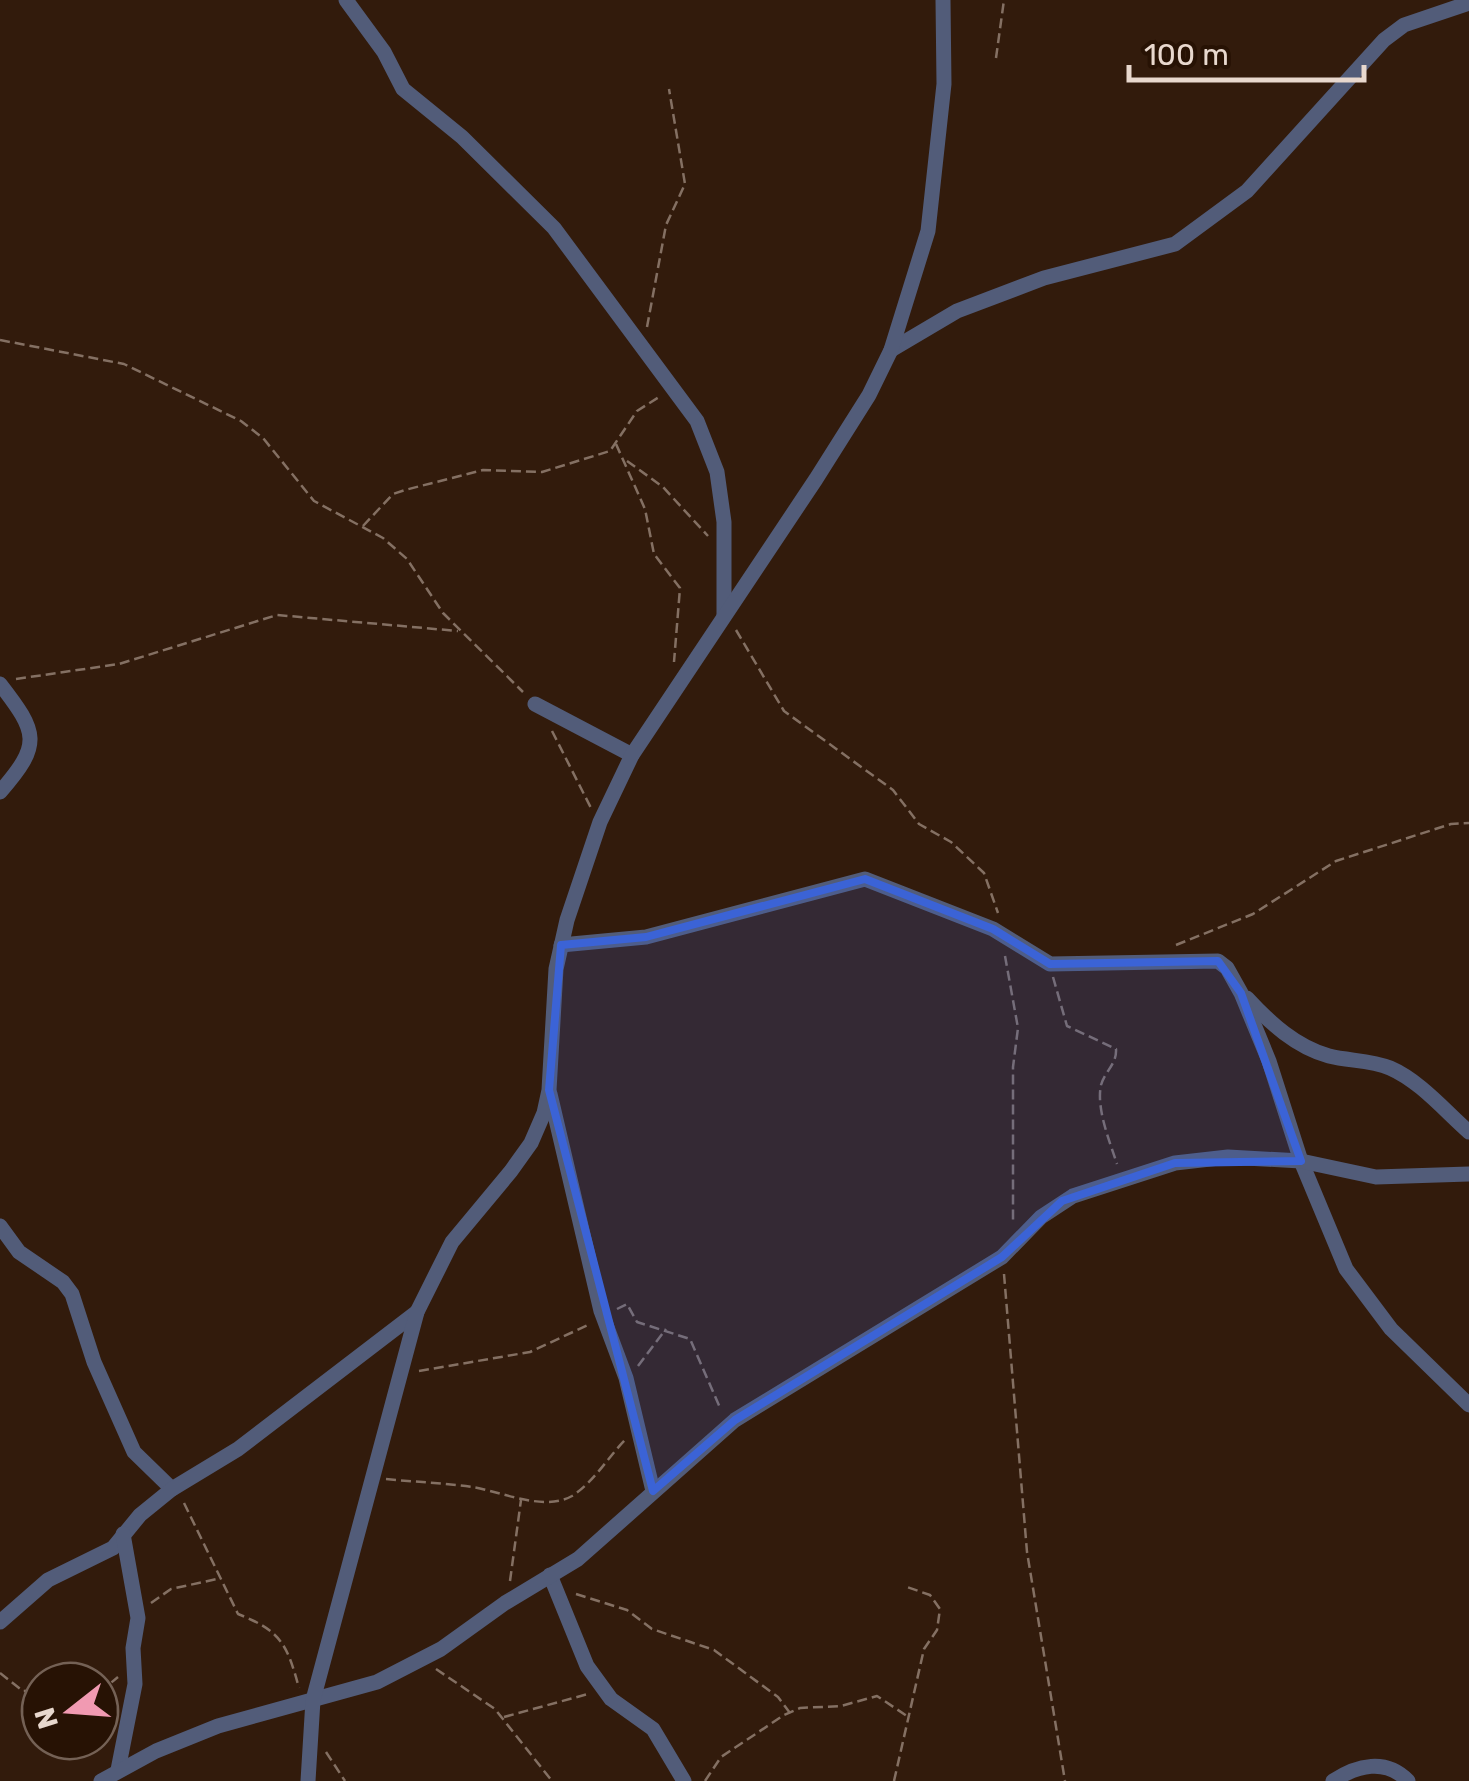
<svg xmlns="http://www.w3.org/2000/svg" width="1469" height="1781" viewBox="0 0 1469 1781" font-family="Rubik,sans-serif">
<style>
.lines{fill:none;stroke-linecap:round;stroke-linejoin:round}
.path{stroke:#847063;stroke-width:2.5;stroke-dasharray:10 5;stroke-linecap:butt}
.street{stroke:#525c79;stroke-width:15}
.marked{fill:#3b63d6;fill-opacity:0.2;stroke:#3b63d6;stroke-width:8;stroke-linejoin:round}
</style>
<rect width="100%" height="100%" fill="#321b0c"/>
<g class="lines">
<g class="path">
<polyline points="996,58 1004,0"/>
<polyline points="647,327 666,225 685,184 669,89"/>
<polyline points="0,340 124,364 241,421 263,438 314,501 383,538 407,559 443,613 523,692"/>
<polyline points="616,444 645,509 654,554 680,588 674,662"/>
<polyline points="627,461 663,487 708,536"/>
<polyline points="363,526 393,494 405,490 483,470 542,472 610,451 637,411 659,397"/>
<polyline points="736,630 784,711 893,790 919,824 951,842 984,873 998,913"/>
<polyline points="16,679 119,664 277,615 458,631"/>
<polyline points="552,731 591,808"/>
<polyline points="1176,945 1253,914 1336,861 1451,824 1469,823"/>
<polyline points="1005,956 1018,1028 1013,1067 1013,1221"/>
<path d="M1053,977L1067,1026L1116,1049C1117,1064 1105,1071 1101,1085C1096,1109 1110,1142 1117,1164"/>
<polyline points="1004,1274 1027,1552 1065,1781"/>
<polyline points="617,1309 627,1304 637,1322 690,1339 721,1410"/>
<polyline points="638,1366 666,1329"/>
<polyline points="419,1371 530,1352 588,1325"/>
<path d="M386,1479C415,1482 444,1483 472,1487C500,1491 543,1512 572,1496C594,1482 608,1457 626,1439"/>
<path d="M184,1503L238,1614C281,1631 287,1644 299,1688"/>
<polyline points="510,1581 521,1500"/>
<polyline points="576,1594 627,1610 652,1629 714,1650 778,1697 790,1713"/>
<polyline points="151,1603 171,1589 217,1579"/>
<polyline points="436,1669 495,1709 552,1781"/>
<polyline points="0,1673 23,1691 40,1690"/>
<polyline points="100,1692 118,1677"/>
<polyline points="504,1717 588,1694"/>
<polyline points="326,1752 345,1781"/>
<polyline points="705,1781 721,1757 784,1715 800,1708 841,1706 877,1696 910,1718"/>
<polyline points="894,1781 924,1649 937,1630 940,1609 930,1595 907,1587"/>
</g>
<g class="street">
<polyline points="346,0 384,52 403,89 462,137 554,228 697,421 717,472 724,522 724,616"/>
<polyline points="891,350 957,311 1044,278 1175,244 1247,191 1384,40 1404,25 1469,3"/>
<path d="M0,684C38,733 42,744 0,792"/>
<polyline points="535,704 632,755"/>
<polyline points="561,945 646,937 865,879 993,929 1050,964 1218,961 1227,968 1241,993 1269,1061 1301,1161 1346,1269 1391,1329 1469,1405"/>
<path d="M1247,998C1270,1023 1296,1047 1329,1056C1349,1061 1371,1060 1390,1068C1420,1081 1445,1111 1469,1132"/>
<polyline points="550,1094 601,1311 626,1378 653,1491"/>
<polyline points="0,1226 19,1252 63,1282 72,1294 94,1362 134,1452 172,1489"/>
<polyline points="550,1575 587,1666 611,1699 653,1729 684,1781"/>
<polyline points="0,1622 48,1580 113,1548 140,1515 172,1489 238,1449 417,1312"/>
<polyline points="118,1770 135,1684 133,1648 138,1618 123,1534"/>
<polyline points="101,1781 156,1751 218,1726 377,1682 441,1649 505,1603 578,1559 735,1420 1002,1257 1041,1217 1073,1196 1175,1163 1228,1157 1301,1161 1376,1177 1469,1174"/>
<polyline points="308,1781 313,1700 417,1312 452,1242 511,1171 531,1143 544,1113 549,1090 556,969 567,920 600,822 632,755 816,479 869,395 891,350 928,231 944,84 943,0"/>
<path d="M1333,1781C1357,1765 1386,1758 1408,1781"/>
</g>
</g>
<path class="marked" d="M865,879L993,929L1050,964L1218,961L1241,993L1301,1161L1175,1163L1062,1201L1002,1257L735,1420L653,1491L549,1090L561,945L646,937Z"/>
<g transform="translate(70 1711) rotate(253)"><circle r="48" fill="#271204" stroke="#746155" stroke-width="2.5"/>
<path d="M0-8L18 38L0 25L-18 38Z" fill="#f19ab2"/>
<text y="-15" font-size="28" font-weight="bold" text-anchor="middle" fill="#e8d8ce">N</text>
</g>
<path d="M1129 65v15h235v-15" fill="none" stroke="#e8d8ce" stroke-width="5"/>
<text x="1144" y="65" font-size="30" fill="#e8d8ce" stroke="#271204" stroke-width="8" paint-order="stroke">100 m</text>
</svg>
